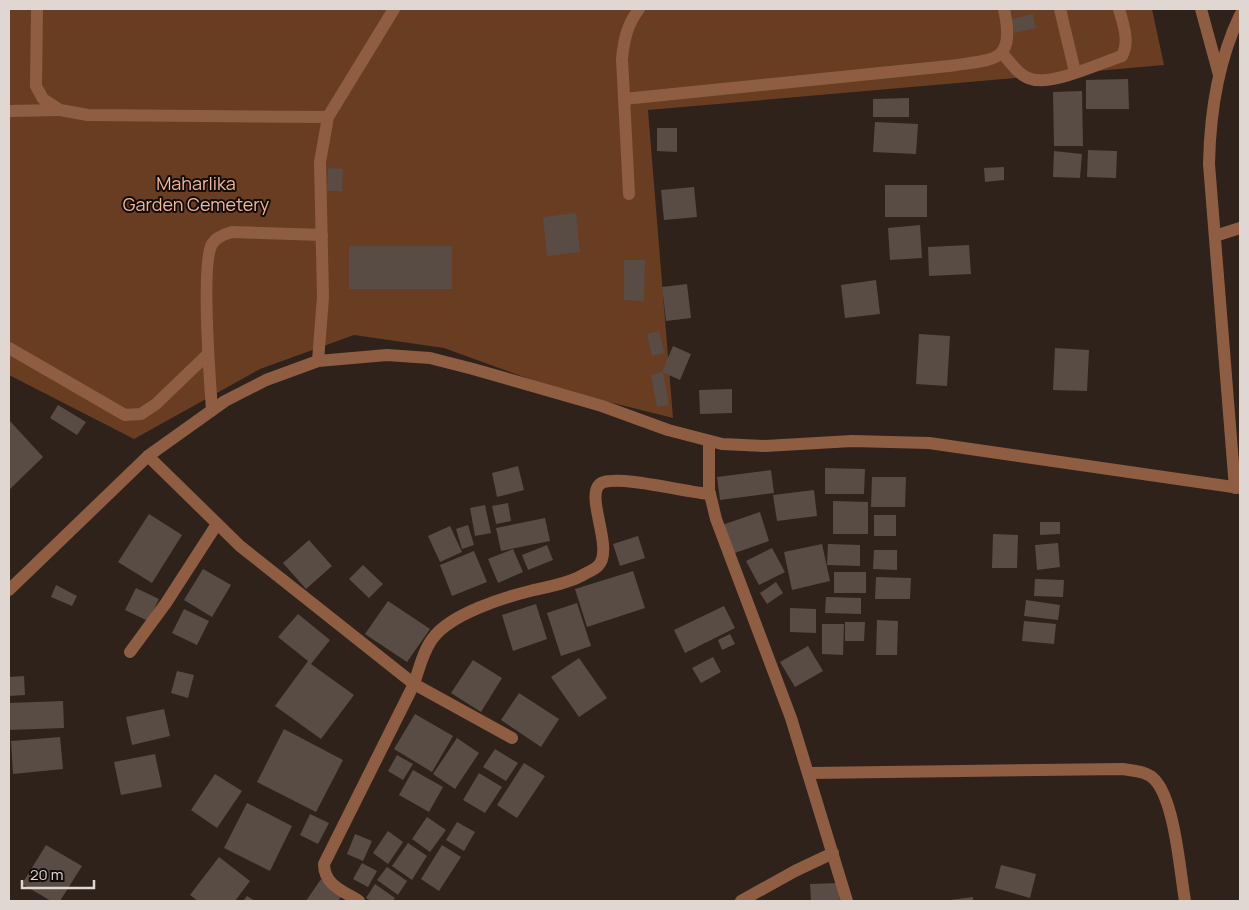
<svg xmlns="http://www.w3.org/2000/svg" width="1249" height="910" viewBox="0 0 1249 910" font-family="Manrope,sans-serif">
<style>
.green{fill:#693d22}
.building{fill:#594c44}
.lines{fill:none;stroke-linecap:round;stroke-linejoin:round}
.minor{stroke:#8f5e42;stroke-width:12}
.labels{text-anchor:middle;stroke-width:4;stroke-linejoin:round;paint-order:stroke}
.park-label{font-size:18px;fill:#f3b795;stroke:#120d0a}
</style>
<rect width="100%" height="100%" fill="#2e221b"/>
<polygon class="green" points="9,9 1152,9 1164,65 648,110 673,418 557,389 444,348 354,335 260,369 134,439 9,375"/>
<g class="building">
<polygon points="1033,14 1036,28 1014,33 1011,19"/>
<polygon points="1128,79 1129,109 1086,109 1086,80"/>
<polygon points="1082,91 1083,146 1054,146 1053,92"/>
<polygon points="909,98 909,117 873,117 873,99"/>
<polygon points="875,122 918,124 916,154 873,152"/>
<polygon points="657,128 677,128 677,152 657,151"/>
<polygon points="1088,150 1117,151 1116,178 1087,177"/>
<polygon points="1054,151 1082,154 1080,178 1053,177"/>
<polygon points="1004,167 1004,180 985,182 984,168"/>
<polygon points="328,168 343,169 342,191 327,191"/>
<rect x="885" y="185" width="42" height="32"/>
<polygon points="694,187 697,217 664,220 661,190"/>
<polygon points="576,213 580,252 547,256 543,217"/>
<polygon points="920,225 922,258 890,260 888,228"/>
<polygon points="969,245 971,274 929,276 928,247"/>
<rect x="349" y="246" width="103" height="43"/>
<polygon points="624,260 645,260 644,301 624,300"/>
<polygon points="876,280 880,314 845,318 841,285"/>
<polygon points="687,284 691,318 666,321 662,287"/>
<polygon points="659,331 664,353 652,356 647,334"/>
<polygon points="919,334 950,336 947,386 916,384"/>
<polygon points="673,346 691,354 680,380 662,372"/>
<polygon points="1055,348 1089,350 1087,391 1053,390"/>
<polygon points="663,372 669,405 657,407 651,375"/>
<polygon points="732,389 732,413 700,414 699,390"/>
<polygon points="58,405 86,422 77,435 50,418"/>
<polygon points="9,420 43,457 10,489 9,488"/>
<polygon points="518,466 524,490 497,497 492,473"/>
<polygon points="825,468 865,469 864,494 825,494"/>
<polygon points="771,470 774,493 720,500 717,477"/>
<polygon points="872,477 906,477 905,507 871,507"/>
<polygon points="814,490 817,516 777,521 773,495"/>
<polygon points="833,501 868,502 868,534 833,534"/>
<polygon points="508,503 511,521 496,524 492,506"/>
<polygon points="485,505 491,533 475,536 470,508"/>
<polygon points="760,512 769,541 732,554 722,525"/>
<polygon points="149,514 182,535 152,583 118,562"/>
<rect x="874" y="515" width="22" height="21"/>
<polygon points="545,518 550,541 501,551 496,528"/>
<polygon points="1040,522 1060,522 1060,534 1040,535"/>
<polygon points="468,525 474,545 462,549 456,529"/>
<polygon points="450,526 462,552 440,562 428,536"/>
<polygon points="993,534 1018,535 1017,568 992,568"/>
<polygon points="638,536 645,558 620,566 613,544"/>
<polygon points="309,540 332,566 306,589 283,563"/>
<polygon points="1058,543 1060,567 1037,570 1035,545"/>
<polygon points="822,544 830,581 792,590 784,552"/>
<polygon points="828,544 860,545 860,566 827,565"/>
<polygon points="547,545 553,560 528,570 522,555"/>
<polygon points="772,548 785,572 759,585 746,561"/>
<polygon points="513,549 523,572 498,583 488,559"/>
<polygon points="874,550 897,550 897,570 873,569"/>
<polygon points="474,551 487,582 452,596 440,565"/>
<polygon points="363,565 383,584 369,598 349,579"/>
<polygon points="203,569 231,585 212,617 184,600"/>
<polygon points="633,571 645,608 587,627 575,589"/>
<rect x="834" y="572" width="32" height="21"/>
<polygon points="876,577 911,578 910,599 875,599"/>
<polygon points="1035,579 1064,580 1063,597 1034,596"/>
<polygon points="776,582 783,593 767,604 760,593"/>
<polygon points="56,585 77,596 72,606 51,597"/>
<polygon points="136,588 159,599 148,621 125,610"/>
<polygon points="826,597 861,598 861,614 825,613"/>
<polygon points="1026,600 1060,605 1058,620 1024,616"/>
<polygon points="388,601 430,629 407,662 365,634"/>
<polygon points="577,603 591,646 561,656 547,613"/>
<polygon points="536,604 547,639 513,651 502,615"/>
<polygon points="724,606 735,628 685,653 674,630"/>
<polygon points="790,608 816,609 816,633 790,632"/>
<polygon points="184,609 209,621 197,645 172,633"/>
<polygon points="298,614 330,640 311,664 354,695 321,739 275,706 308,661 278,637"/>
<polygon points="877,620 898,621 897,655 876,655"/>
<polygon points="1024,621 1056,624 1054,644 1022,641"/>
<polygon points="845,622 865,622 864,641 845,641"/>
<polygon points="822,624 844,624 843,655 822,654"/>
<polygon points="730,634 735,644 722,650 718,640"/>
<polygon points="808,646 823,671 795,687 780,662"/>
<polygon points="713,657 721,672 701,683 692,668"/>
<polygon points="579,658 607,698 579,717 551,677"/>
<polygon points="473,660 502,678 481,712 451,693"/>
<polygon points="177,671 194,675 188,698 171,693"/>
<polygon points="24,676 25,695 9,696 9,677"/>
<polygon points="519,693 559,719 541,747 501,720"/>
<polygon points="63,701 64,728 9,730 9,703"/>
<polygon points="164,709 170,736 132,745 126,717"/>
<polygon points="415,714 453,736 432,772 394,749"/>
<polygon points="284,729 343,760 316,812 257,782"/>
<polygon points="60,737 63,769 13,774 11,741"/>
<polygon points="457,738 479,753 455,789 433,774"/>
<polygon points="495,749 518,763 506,781 483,767"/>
<polygon points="155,754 162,787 121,795 114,762"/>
<polygon points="397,755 413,764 403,780 388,771"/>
<polygon points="524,763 545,776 517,818 497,805"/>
<polygon points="413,770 443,787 429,812 399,795"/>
<polygon points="479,773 502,787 485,813 463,800"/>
<polygon points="215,774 242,791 217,828 191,810"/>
<polygon points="247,803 292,826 270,871 224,848"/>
<polygon points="310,814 329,823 318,844 300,835"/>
<polygon points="427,817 446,830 430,852 412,839"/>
<polygon points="457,822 475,832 464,851 446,840"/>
<polygon points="388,831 403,842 388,864 373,853"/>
<polygon points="355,834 372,841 363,861 347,854"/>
<polygon points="408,843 427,856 412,880 392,866"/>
<polygon points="46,845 82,866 60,901 51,901 22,884"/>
<polygon points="442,845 461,857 439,891 421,879"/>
<polygon points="219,857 250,881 235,901 198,901 190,895"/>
<polygon points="362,863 377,871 368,887 353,879"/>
<polygon points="1001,865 1036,874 1030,898 995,888"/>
<polygon points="387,867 407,881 398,895 377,880"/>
<polygon points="321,879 343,894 338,901 306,901"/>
<polygon points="839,883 840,901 811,901 810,884"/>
<polygon points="375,884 395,898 393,901 371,901 366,898"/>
<polygon points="247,896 255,901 243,901"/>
<polygon points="973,897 973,901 950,901 950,900"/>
</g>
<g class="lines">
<g class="minor">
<polyline points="37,9 36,86 43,99 60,110 88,115 328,117"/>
<polyline points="1060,9 1075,72"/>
<polyline points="1201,9 1219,75"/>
<path d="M1002,53C1010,62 1019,76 1031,79C1052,86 1100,63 1122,56C1130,41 1123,24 1119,9"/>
<path d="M624,99L949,66C994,59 1016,64 1004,9"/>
<polyline points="9,111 60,110"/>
<path d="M629,194L622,59C624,39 627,25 639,9"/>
<polyline points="1215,236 1240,228"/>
<polyline points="9,348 125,415 141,414 156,404 208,354"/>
<polyline points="318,361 323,297 320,162 328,117 394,9"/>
<path d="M212,410C210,383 201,263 212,244C216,237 225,234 232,232L322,235"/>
<polyline points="709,441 709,490 716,519 791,718 847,901"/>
<polyline points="148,456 240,546 414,684 512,738"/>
<path d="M1235,488L1209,164C1210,113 1218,61 1240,15"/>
<polyline points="9,590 148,456 225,401 266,380 318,361 387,355 430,358 473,369 602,406 668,430 722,444 765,446 852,441 929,443 1240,488"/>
<polyline points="130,652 166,603 217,524"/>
<path d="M810,773L1123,769C1134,771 1147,771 1155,780C1175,802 1180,872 1185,901"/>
<path d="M359,901C343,891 324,885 324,864L414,684C419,669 423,651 433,638C451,614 502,598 530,591C547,587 566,584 581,576C586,573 594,570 598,566C616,548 580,489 604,482C624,476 685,492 710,494"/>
<polyline points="741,901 795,871 833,853"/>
</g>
</g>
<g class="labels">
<g class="park-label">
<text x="196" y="190">Maharlika<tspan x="196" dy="21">Garden Cemetery</tspan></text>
</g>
</g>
<rect width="1249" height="910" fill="none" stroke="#e0d7d3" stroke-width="20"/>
<path d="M22 880v8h72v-8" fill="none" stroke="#e0d7d3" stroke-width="2.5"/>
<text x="30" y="880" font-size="15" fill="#e0d7d3" stroke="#120d0a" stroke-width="4" paint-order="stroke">20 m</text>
</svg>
